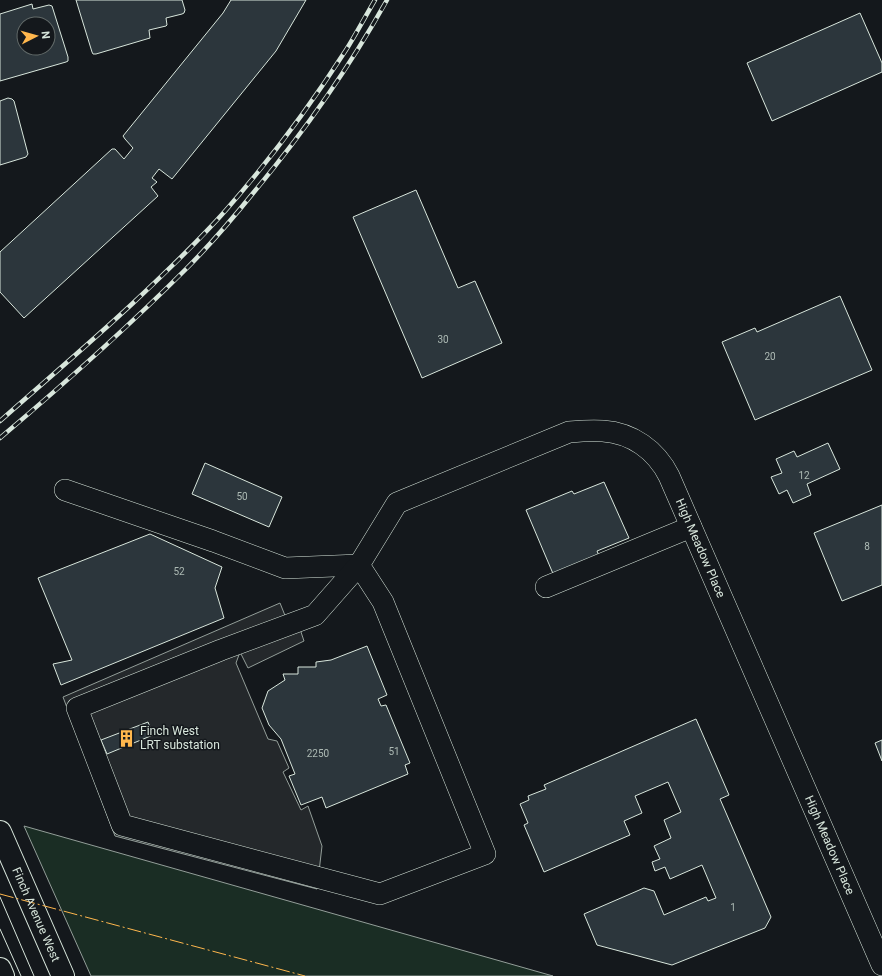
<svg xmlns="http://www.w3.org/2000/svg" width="882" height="976" viewBox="0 0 882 976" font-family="Roboto,sans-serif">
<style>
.green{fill:#1a2d24;stroke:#939e99}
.parking{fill:#24282b;stroke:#939e99}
.building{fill:#2c363c;stroke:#d8e6dc;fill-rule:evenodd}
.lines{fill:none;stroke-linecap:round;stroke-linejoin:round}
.minor-casing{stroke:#d8e6dc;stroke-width:22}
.major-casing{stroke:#d8e6dc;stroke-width:24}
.minor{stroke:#14181c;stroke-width:21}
.major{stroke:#14181c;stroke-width:22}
.tram{stroke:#d8e6dc;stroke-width:1}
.rail-casing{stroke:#d8e6dc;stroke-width:4.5}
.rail{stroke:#14181c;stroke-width:3;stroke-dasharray:9;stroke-linecap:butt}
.power{stroke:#ffb74d;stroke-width:1;stroke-dasharray:14 3 2 3;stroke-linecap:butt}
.labels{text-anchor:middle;stroke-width:3;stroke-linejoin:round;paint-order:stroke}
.number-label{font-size:10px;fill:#adbab4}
.street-label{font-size:12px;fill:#d8e6dc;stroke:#14181c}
.poi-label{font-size:12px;fill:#d8e6dc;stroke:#14181c;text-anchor:start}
</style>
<rect width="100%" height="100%" fill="#14181c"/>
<polygon class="green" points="24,826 553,976 91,976"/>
<polygon class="parking" points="280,603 286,618 295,614 304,641 248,668 240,652 236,663 268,739 277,741 289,768 283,772 301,810 308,806 322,846 317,889 115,836 63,697"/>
<g class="building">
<polygon points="76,0 182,0 185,10 184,13 182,14 166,18 167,25 166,26 149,30 150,38 96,54 93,54 92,52"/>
<polygon points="231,0 306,0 276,51 172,179 159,169 152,178 157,182 151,187 158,196 24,318 0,292 0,252 112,149 115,149 124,159 133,148 125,139 123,136 223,13"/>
<path d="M32,4L33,9L49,5L52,6L68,57V61L66,62L0,81V14ZM24,24H48V48H24Z"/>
<polygon points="860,13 882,63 882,72 772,121 747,63"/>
<polygon points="8,98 12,99 14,101 28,154 26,157 0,165 0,101"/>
<polygon points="416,190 458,288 475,281 502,343 422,378 353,217"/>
<polygon points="840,296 872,370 755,420 722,342 755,328 757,332"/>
<polygon points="828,443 840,469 807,484 811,495 793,503 787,490 779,494 771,477 782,473 776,459 794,451 797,457"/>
<polygon points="205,463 282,497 269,527 192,494"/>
<polygon points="604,482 629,538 597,551 600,558 554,576 526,510 572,491 574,494"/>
<polygon points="882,505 882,585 842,601 814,533"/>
<polygon points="150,534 222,567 215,588 224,618 61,685 53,664 72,660 38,578"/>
<polygon points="367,646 387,695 378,699 381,706 386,705 410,763 405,765 408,774 326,808 322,797 301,805 289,776 295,774 281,739 269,725 262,708 268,691 285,680 283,674 298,674 298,667 316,667 316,662 331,660"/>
<polygon points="696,719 729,795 720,799 771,917 765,928 672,965 597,945 584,914 644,888 654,891 664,915 706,897 708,901 716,898 702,865 670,879 665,867 655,871 652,862 660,859 654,846 671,838 664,820 681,812 668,782 635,796 642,813 624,821 630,835 544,872 524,825 528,823 520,804 529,800 528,796 546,789 544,785"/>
<polygon points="148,722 153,735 107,754 101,740"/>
<polygon points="882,740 882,761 875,743"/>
</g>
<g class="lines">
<defs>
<g id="minor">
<polyline points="65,490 213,541 285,568 359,565"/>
<path id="s1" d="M359,565L383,602L485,854L380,894L122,825L77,708L221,650L315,615L359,565L397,503L569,432C580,431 592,430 603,431C632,433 656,450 669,476L882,965"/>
<polyline points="546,587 691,527"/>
</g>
<g id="major">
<path id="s2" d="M0,832L63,976"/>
<polyline points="0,969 3,976"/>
</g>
</defs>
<use href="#minor" class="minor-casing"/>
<use href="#major" class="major-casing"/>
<use href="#minor" class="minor"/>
<use href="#major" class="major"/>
<g class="tram">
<polyline points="0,897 34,976"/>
<polyline points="0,929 21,976"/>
</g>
<defs>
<g id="rail">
<path d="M0,421C44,382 89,344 132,304C164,274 197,243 226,210C270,160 310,106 346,50C356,34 365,17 375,0"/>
<path d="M0,438C64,384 127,328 186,269C210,245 233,218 254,192C304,132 349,68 387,0"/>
</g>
</defs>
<use href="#rail" class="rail-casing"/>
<use href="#rail" class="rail"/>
<polyline class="power" points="0,894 305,976"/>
</g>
<defs>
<symbol id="building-bare" viewBox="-9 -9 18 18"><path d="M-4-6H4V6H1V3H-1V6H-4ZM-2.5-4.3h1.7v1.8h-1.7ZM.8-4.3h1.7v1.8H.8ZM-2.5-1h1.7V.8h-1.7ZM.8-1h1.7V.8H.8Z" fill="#ffb74d" stroke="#14181c" stroke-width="2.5" paint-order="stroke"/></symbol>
</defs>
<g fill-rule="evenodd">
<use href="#building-bare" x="114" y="726" width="25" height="25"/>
</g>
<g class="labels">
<g class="number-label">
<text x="443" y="343">30</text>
<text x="770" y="360">20</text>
<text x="804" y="479">12</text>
<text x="242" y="500">50</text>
<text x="867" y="550">8</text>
<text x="179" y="575">52</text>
<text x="394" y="755">51</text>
<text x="318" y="757">2250</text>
<text x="733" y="911">1</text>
</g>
<g class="street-label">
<text dy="4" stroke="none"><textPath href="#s1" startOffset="1598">High Meadow Place</textPath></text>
<text dy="4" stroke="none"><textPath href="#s1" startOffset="1922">High Meadow Place</textPath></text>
<text dy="4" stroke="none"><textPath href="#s2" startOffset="90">Finch Avenue West</textPath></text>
</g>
<g class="poi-label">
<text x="140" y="735">Finch West<tspan x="140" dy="14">LRT substation</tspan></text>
</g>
</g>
<g transform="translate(36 36) rotate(84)"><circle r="19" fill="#14181c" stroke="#626a69"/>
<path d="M0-3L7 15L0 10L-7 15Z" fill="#ffb74d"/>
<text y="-6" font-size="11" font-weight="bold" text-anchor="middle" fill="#d8e6dc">N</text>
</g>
</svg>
